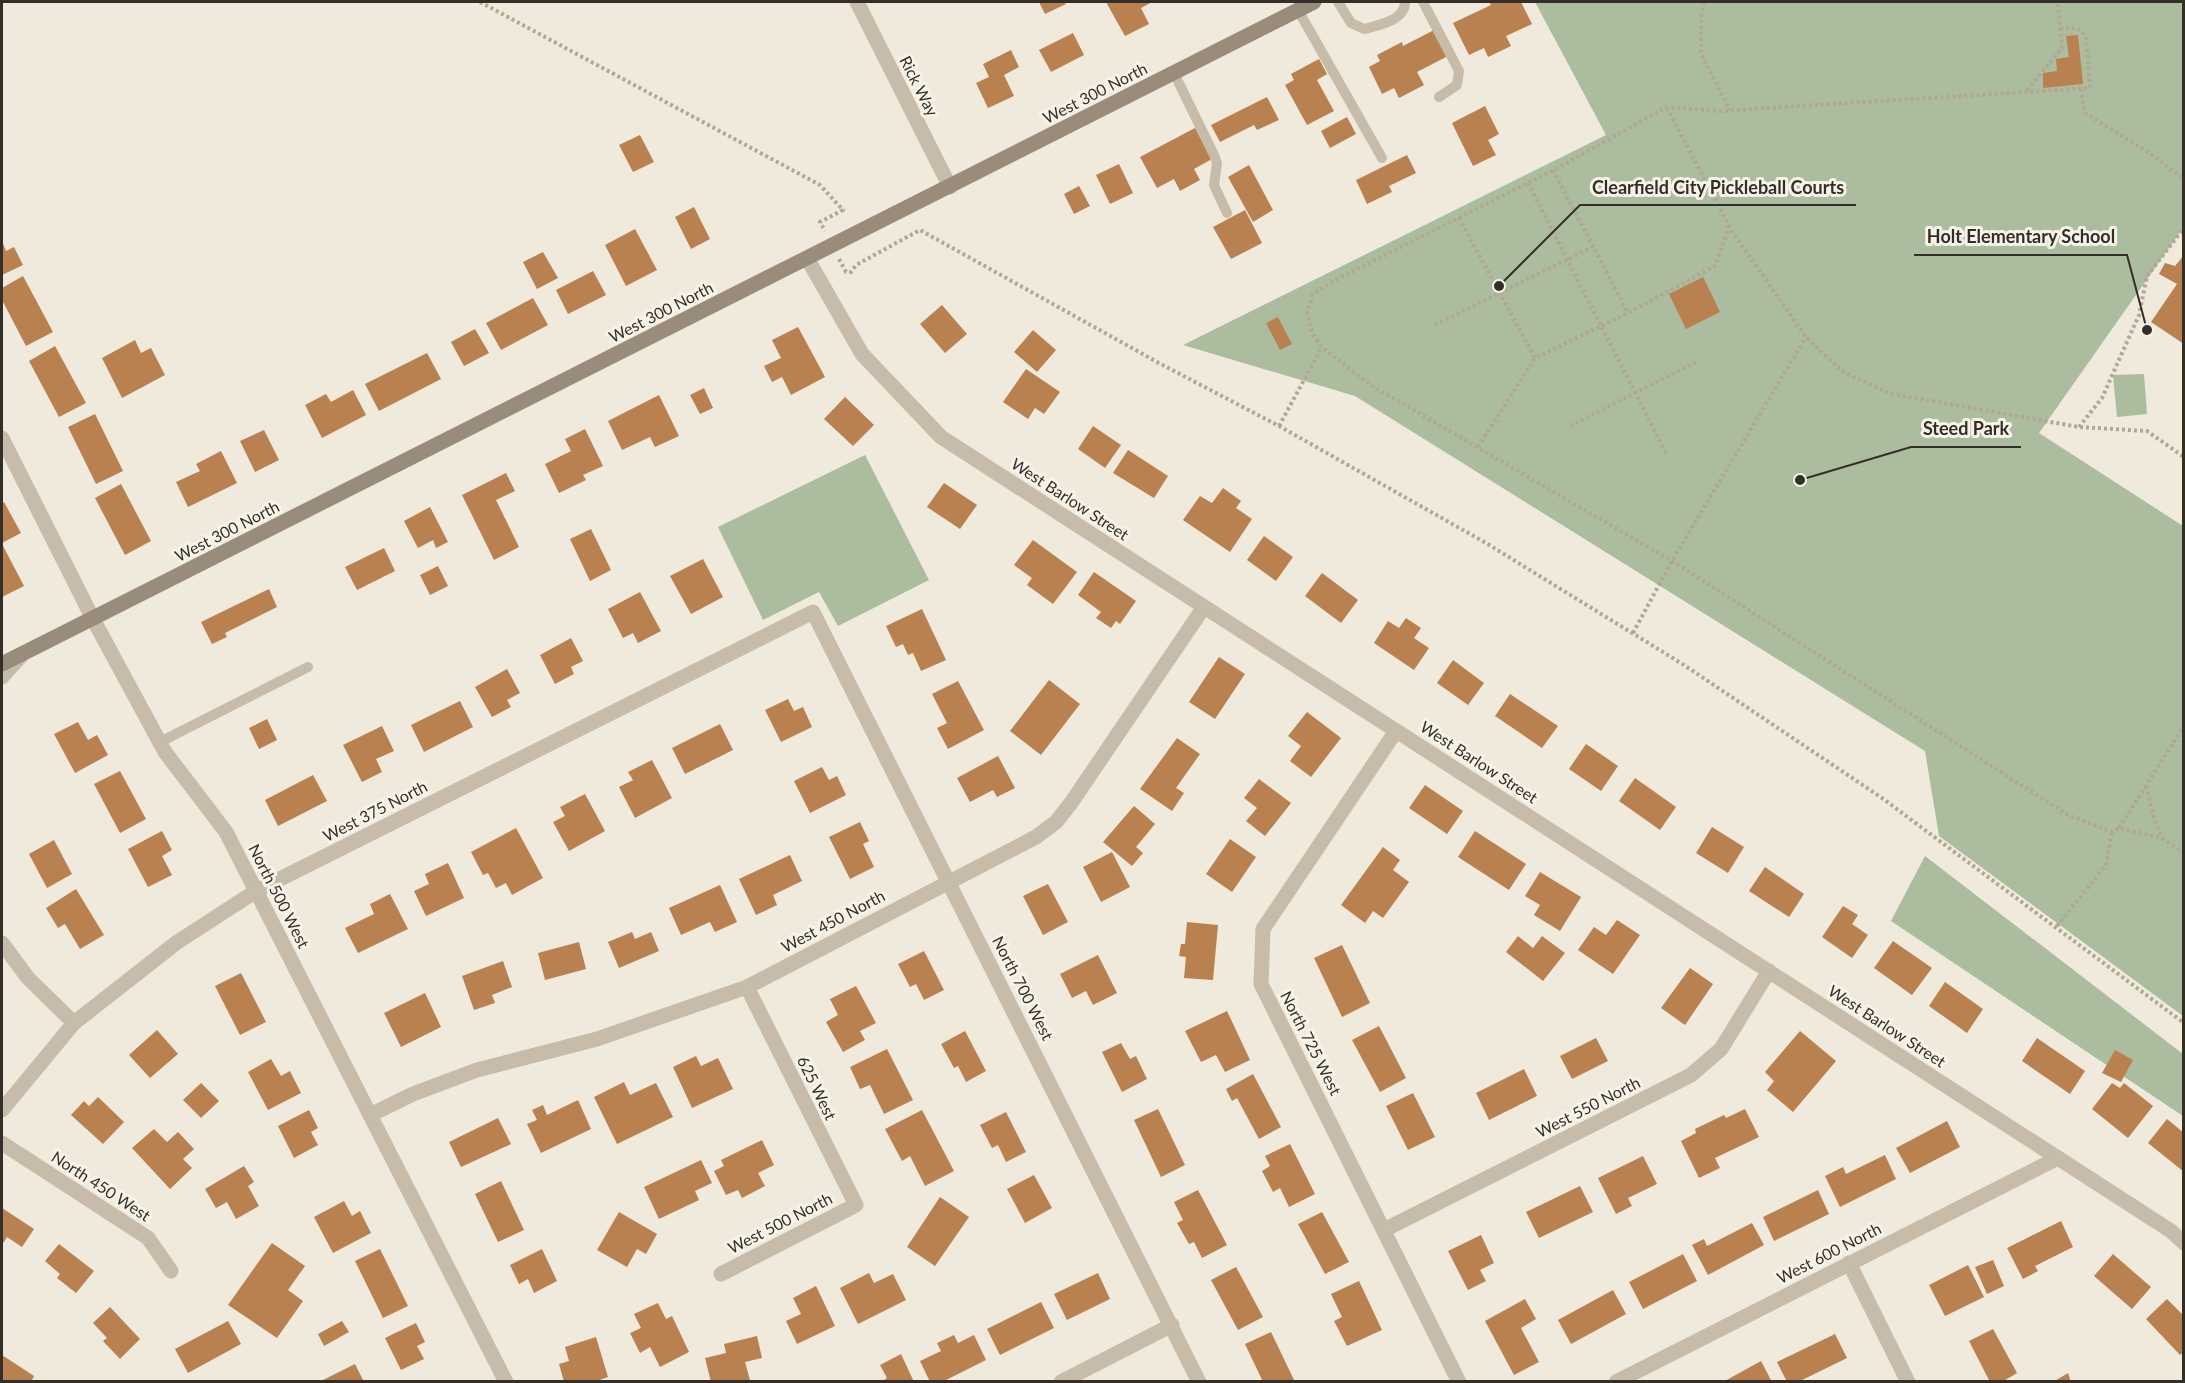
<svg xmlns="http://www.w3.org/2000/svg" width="2185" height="1383" viewBox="0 0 2185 1383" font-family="Lato,sans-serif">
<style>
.green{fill:#acbc9e}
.building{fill:#b98050}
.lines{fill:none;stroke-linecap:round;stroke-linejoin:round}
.path{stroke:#b1a794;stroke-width:4;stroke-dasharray:3 3;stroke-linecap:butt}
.lane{stroke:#c6bca9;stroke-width:10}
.street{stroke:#c6bca9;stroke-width:15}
.secondary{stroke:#998c7b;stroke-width:15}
.labels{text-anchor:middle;stroke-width:6;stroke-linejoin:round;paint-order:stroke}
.street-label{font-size:16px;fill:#342e28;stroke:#f7f3e8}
.leader{fill:none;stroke:#342e28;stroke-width:2}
.callout-dot{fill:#342e28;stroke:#f7f3e8;stroke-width:2}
.callout-label{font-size:18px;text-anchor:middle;font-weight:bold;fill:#342e28;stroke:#f7f3e8;stroke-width:6;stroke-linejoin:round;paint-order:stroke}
</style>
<rect width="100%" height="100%" fill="#efeadc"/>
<g class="green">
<polygon points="1535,2 2183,2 2183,228 2039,433 2183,526 2183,1016 1939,836 1925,751 1355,396 1183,345 1606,135"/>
<polygon points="2144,374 2147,414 2117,417 2113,375"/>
<polygon points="865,455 929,580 838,626 819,592 763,620 718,527"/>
<polygon points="1925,856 2183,1054 2183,1116 1891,921"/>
</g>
<g class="building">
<polygon points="1039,2 1064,2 1066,4 1045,14"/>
<polygon points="1106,2 1152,2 1141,8 1149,24 1125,36"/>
<polygon points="1489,2 1521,2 1532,24 1506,36 1511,46 1488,57 1484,48 1469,55 1453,23 1491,5"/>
<polygon points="1434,30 1448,56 1417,72 1424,85 1399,98 1394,88 1382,94 1369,67 1380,61 1377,55 1402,42 1403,46"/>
<polygon points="1073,33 1084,55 1051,72 1039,50"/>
<polygon points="2078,35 2083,84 2043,88 2043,73 2057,71 2056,59 2069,57 2066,36"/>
<polygon points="1011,50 1019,67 1004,75 1014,96 988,108 976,83 989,77 983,64"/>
<polygon points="1319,59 1327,74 1317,80 1334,111 1307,125 1285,85 1294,80 1291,74"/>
<polygon points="1267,97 1279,120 1257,130 1254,125 1220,142 1211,125"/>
<polygon points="1485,106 1499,134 1488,140 1496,155 1473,166 1452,123"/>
<polygon points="1347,117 1356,134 1330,148 1321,131"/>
<polygon points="1195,128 1212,159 1194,169 1200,180 1180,191 1174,179 1157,188 1140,157"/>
<polygon points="640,135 654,162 633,172 619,145"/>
<polygon points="1407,155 1416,173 1389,186 1392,192 1367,204 1356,180"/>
<polygon points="1119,164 1133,193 1110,204 1096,175"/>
<polygon points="1249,165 1273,210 1253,222 1228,177"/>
<polygon points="1079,186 1090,206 1074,214 1064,194"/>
<polygon points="694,207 710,239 691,249 675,217"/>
<polygon points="1245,210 1262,243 1231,259 1213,227"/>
<polygon points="635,229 657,270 626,286 605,245"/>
<polygon points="2,241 6,251 14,247 23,265 2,275"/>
<polygon points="543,252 558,278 537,289 523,262"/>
<polygon points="2184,255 2184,344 2151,322 2177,284 2159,274 2165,263 2175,266"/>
<polygon points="593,271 606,295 568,314 556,290"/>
<polygon points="23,276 53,332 26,346 2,300 2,288"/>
<polygon points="1703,277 1720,312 1686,329 1669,294"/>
<polygon points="533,298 548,325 501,350 486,323"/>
<polygon points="942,305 967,334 945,353 920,324"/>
<polygon points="1278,317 1292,344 1280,350 1266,323"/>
<polygon points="798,327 825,377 791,395 782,377 772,382 764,366 781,358 772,340"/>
<polygon points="475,329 489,353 464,366 451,342"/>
<polygon points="1033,330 1056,350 1037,372 1014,352"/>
<polygon points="135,340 141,353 151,348 165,375 122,398 102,358"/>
<polygon points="55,346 86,403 59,417 29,361"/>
<polygon points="427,353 441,379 379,411 365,384"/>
<polygon points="1026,369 1060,392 1044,414 1035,408 1028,419 1003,402"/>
<polygon points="704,388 713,408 700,414 690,395"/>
<polygon points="353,390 366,415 322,438 305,405 326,394 331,402"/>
<polygon points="659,395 679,436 655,447 650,437 622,450 608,421"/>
<polygon points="845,397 874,425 853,446 824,419"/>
<polygon points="95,414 123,471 96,484 68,427"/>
<polygon points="1093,426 1121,445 1105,468 1078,449"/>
<polygon points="585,429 603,466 583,475 586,480 559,493 545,464 571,451 565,439"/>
<polygon points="264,430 279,460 255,472 240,441"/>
<polygon points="1128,450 1168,476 1154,498 1113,473"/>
<polygon points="221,451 237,483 188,507 176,482 200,471 196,464"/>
<polygon points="506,473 515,491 496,500 519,547 494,560 462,495"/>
<polygon points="944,483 977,505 960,529 927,507"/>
<polygon points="121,484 151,541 125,555 95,498"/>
<polygon points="1223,488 1241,501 1236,508 1252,519 1230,552 1183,520 1200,496 1212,503"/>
<polygon points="4,502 21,533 2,543 2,504"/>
<polygon points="430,507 448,542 436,548 433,540 418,548 404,521"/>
<polygon points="591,529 611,570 590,581 570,539"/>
<polygon points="1264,536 1293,557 1276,581 1247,560"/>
<polygon points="1033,540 1077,572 1053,604 1027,585 1032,578 1014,565"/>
<polygon points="2,544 24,586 2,597"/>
<polygon points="384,548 395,571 357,590 345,567"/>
<polygon points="703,559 723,597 691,614 670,576"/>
<polygon points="438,566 448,586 430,595 420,575"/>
<polygon points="1094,572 1136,601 1120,624 1116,621 1111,628 1096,618 1101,612 1078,595"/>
<polygon points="1322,573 1358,600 1341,623 1305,596"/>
<polygon points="269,589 277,607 225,633 227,637 212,644 201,622"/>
<polygon points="640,592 661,631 638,643 633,633 623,638 608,609"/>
<polygon points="922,609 946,660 921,671 913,653 908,655 903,644 896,647 886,626"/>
<polygon points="1406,618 1421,628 1414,638 1429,648 1414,670 1374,643 1388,621 1399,628"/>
<polygon points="571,638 583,661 571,667 574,674 555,684 540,655"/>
<polygon points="1219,657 1245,674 1215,719 1189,702"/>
<polygon points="1453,660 1484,683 1468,705 1437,683"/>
<polygon points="507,669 520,693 507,700 511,707 492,717 475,687"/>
<polygon points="1049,680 1080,704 1041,755 1010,731"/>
<polygon points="958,681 984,730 948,749 937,728 947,723 932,694"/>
<polygon points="1510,694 1558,726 1542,748 1495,716"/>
<polygon points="788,699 794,711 803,707 812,727 781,742 765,710"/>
<polygon points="460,701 473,727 424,752 411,725"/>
<polygon points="1307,712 1341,738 1311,777 1290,761 1301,746 1288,736"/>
<polygon points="267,719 277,740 259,749 249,728"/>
<polygon points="78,722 88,740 97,735 108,755 75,773 54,734"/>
<polygon points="720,724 733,750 685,774 672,748"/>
<polygon points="382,726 394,751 376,759 382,772 362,782 343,745"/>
<polygon points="1177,738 1200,754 1176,788 1184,793 1172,811 1140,789"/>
<polygon points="1586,744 1618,766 1601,791 1569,769"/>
<polygon points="998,756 1015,788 997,797 993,790 970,802 957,778"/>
<polygon points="652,760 672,798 635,818 619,787 633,780 628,772"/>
<polygon points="822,767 829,780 837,776 846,795 810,813 794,781"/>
<polygon points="120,771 146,819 120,833 94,784"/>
<polygon points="313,775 327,801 278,826 265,800"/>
<polygon points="1635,778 1676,807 1660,830 1619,801"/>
<polygon points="1259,779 1291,803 1265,836 1246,821 1257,808 1244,798"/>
<polygon points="1425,785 1463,811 1447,834 1409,808"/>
<polygon points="585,794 605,831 569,851 553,822 565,816 560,807"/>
<polygon points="1134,806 1155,824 1136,847 1143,853 1132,866 1103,842"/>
<polygon points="860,822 869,841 863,844 874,867 850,879 829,837"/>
<polygon points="1712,827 1744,847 1728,873 1696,853"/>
<polygon points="516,828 543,878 512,895 506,883 496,888 488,873 483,875 471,852"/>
<polygon points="162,831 172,850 162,856 172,875 148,887 128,849"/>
<polygon points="1475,831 1526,864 1509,890 1458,857"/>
<polygon points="1230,839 1256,857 1232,892 1206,874"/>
<polygon points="54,840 72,874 47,888 29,854"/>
<polygon points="1383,847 1400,860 1393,870 1409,882 1383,918 1373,911 1365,923 1341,905"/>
<polygon points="1112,852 1130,887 1101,902 1083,867"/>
<polygon points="790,855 802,881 773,895 777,905 756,915 739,879"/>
<polygon points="448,863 464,898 426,916 414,891 429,884 425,874"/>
<polygon points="1765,867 1804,894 1789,917 1749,891"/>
<polygon points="1540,872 1581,897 1560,931 1534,915 1540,905 1525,896"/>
<polygon points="1048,884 1068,922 1043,935 1023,896"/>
<polygon points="720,885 737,922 715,932 710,922 681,935 669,908"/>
<polygon points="76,889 104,935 80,949 65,924 58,928 46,908"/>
<polygon points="390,894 408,929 358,953 345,928 374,914 370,904"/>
<polygon points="1843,906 1858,915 1852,924 1868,935 1852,958 1822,937"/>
<polygon points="1617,920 1640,935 1613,974 1578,950 1594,927 1606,935"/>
<polygon points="1187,922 1218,925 1213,980 1184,978 1186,957 1179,956 1181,944 1185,944"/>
<polygon points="632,932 635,939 651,932 659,951 619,968 608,942"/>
<polygon points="1518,936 1533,948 1542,936 1565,953 1543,981 1506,952"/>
<polygon points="1893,941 1932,968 1912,995 1874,968"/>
<polygon points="579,942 586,969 545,980 538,953"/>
<polygon points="1342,945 1370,1003 1342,1017 1314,958"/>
<polygon points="924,951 944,990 924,1000 916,984 910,987 898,964"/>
<polygon points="1098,955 1117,993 1093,1005 1086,991 1072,998 1060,974"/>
<polygon points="503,961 512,987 492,995 495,1003 474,1010 462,976"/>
<polygon points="1690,968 1713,984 1685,1025 1661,1008"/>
<polygon points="241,973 266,1022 240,1035 215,986"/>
<polygon points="1945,982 1983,1009 1967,1033 1929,1006"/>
<polygon points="856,986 876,1023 860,1031 865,1040 843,1052 826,1022 838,1015 830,999"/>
<polygon points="425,993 441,1027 401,1047 384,1013"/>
<polygon points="1227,1011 1250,1060 1225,1072 1216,1055 1201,1062 1185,1031"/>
<polygon points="1379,1026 1406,1078 1380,1092 1352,1040"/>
<polygon points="157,1030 178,1054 150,1078 129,1055"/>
<polygon points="965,1031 986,1071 966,1082 958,1066 954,1068 941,1044"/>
<polygon points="1800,1031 1836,1061 1793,1112 1767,1090 1774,1081 1765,1072"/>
<polygon points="1596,1038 1608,1061 1572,1079 1560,1056"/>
<polygon points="2037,1038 2085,1071 2070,1094 2022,1061"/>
<polygon points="1121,1043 1130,1059 1136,1056 1147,1079 1122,1092 1102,1052"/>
<polygon points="887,1049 913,1100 884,1114 870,1085 860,1089 850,1067"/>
<polygon points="2115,1050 2133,1060 2121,1082 2102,1073"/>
<polygon points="696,1056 701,1066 718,1058 733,1089 692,1108 673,1067"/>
<polygon points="271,1059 281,1076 290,1071 301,1093 268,1110 248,1072"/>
<polygon points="1524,1069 1537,1096 1489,1120 1476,1093"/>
<polygon points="1253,1074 1281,1127 1259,1139 1237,1098 1232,1101 1226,1089"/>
<polygon points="624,1082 630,1095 656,1083 673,1117 617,1144 594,1097"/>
<polygon points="201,1083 219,1101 201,1118 183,1100"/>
<polygon points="2112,1083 2120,1088 2124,1083 2153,1106 2128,1138 2092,1109"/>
<polygon points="1413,1093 1435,1137 1408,1150 1386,1106"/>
<polygon points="98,1097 124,1122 103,1144 71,1115 84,1101 89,1106"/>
<polygon points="578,1100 591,1129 541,1153 527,1124 537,1120 532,1110 543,1105 547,1115"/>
<polygon points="1158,1109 1185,1165 1161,1177 1134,1120"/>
<polygon points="1745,1109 1759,1137 1715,1158 1720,1168 1699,1178 1681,1141 1696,1133 1695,1129 1724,1115 1726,1118"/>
<polygon points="309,1110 318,1128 311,1132 318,1145 294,1158 278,1126"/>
<polygon points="922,1110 954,1171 925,1186 910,1156 902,1161 885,1129"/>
<polygon points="1006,1112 1026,1152 1006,1162 998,1145 992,1148 980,1125"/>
<polygon points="498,1118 511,1144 461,1167 449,1142"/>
<polygon points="2167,1119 2184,1133 2184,1172 2148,1143"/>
<polygon points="1947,1121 1960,1147 1910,1173 1896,1148"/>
<polygon points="154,1129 167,1142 178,1132 194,1149 183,1159 192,1168 170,1189 132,1148"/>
<polygon points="762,1140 774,1165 758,1173 765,1186 742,1198 738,1190 726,1195 714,1171 724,1166 721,1160"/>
<polygon points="1290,1144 1315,1194 1289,1207 1280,1188 1273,1192 1262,1171 1270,1166 1265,1156"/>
<polygon points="1885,1155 1896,1179 1840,1207 1825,1176 1843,1167 1846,1174"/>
<polygon points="1643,1156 1657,1184 1628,1198 1632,1206 1616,1214 1598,1178"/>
<polygon points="701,1160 712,1183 695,1191 699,1200 659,1219 644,1187"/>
<polygon points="244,1166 254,1182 248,1186 259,1206 236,1219 227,1202 216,1208 205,1189"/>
<polygon points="1034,1175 1052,1208 1025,1223 1007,1189"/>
<polygon points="501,1181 524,1230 498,1242 475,1194"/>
<polygon points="1580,1186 1593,1212 1539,1238 1526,1212"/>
<polygon points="1198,1190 1227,1245 1202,1258 1194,1242 1189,1244 1177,1223 1183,1220 1174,1202"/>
<polygon points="1818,1190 1829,1214 1774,1241 1763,1217"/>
<polygon points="940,1197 969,1217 935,1266 907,1247"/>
<polygon points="344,1201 352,1216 360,1211 371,1233 333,1253 314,1217"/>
<polygon points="2,1208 34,1229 22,1247 7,1237 2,1245"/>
<polygon points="619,1212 657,1234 646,1254 637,1249 627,1267 597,1250"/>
<polygon points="1322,1212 1349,1262 1325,1274 1298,1224"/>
<polygon points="2061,1221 2073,1247 2035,1266 2038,1271 2023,1279 2007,1248"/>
<polygon points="1752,1223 1764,1245 1708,1275 1692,1245 1704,1239 1707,1246"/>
<polygon points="1481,1235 1494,1263 1480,1270 1486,1281 1468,1290 1448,1251"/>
<polygon points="272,1243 305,1266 288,1290 303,1301 277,1338 228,1305"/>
<polygon points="59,1244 94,1271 76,1293 57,1278 60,1274 45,1261"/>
<polygon points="380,1249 408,1306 383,1318 355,1261"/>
<polygon points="542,1249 557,1281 534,1293 528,1279 519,1284 510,1265"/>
<polygon points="1683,1254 1697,1281 1643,1309 1629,1282"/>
<polygon points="2113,1254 2151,1287 2132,1309 2094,1276"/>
<polygon points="1993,1260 2004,1286 1987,1294 1975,1267"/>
<polygon points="1968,1265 1984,1297 1945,1316 1929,1285"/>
<polygon points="1236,1267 1263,1317 1238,1330 1211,1280"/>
<polygon points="869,1273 874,1283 893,1274 906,1300 858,1324 840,1288"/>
<polygon points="1098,1273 1110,1299 1067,1320 1054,1294"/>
<polygon points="1359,1281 1382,1330 1347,1346 1334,1321 1342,1317 1331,1294"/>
<polygon points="816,1286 835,1326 797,1344 786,1321 801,1314 793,1298"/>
<polygon points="1613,1290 1626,1314 1571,1344 1558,1320"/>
<polygon points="1525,1299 1536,1319 1521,1328 1539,1362 1514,1375 1485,1321"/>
<polygon points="2167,1299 2184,1316 2184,1352 2180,1355 2146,1319"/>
<polygon points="1041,1302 1054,1328 1000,1355 987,1329"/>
<polygon points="658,1303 666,1319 672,1316 689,1352 660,1367 650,1347 640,1353 630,1333 641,1328 634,1314"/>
<polygon points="110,1307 140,1339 120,1359 103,1341 107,1338 93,1323"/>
<polygon points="228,1321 241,1344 188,1373 175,1349"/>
<polygon points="342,1321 349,1332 324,1346 318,1334"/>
<polygon points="416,1323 425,1342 417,1346 424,1359 401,1370 385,1338"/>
<polygon points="1993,1329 2017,1373 2002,1382 1990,1382 1969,1341"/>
<polygon points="1271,1332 1295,1382 1263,1382 1245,1344"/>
<polygon points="1835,1334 1847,1358 1798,1382 1787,1382 1777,1362"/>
<polygon points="954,1335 958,1343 974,1335 986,1360 942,1382 930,1382 920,1361 941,1351 937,1343"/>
<polygon points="757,1336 762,1358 745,1362 750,1380 711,1382 705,1358 726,1353 724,1344"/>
<polygon points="596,1337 608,1377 594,1382 564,1382 559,1364 569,1361 565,1347"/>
<polygon points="901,1354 914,1382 881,1382 887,1378 880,1365"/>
<polygon points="2,1355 34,1376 31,1382 2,1382"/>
<polygon points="1761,1361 1772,1382 1723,1382"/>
<polygon points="355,1364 364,1382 319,1382"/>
<polygon points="2068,1373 2071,1382 2053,1382"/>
</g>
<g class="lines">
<g class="path">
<polyline points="480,2 820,185 843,210 820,222 825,231"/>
<polyline points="1704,2 1701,18 1701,54 1730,110"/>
<polyline points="2060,29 2077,28 2086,36 2090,88 1720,111 1666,107 1558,168 1330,283 1313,294 1307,312 1312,333 1322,347 1369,384 1672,561 2068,815 2112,832 2119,828 2162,838 2184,853"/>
<polyline points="2081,89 2085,113 2151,154 2184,179"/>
<polyline points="2027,90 2062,48 2058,2"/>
<polyline points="1667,108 1733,233 1806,337 1843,372 1892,394 2079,427 2147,431 2184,457"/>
<polyline points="1553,170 1628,313"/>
<polyline points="1528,183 1666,453"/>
<polyline points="1459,218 1535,358"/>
<polyline points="839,259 846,272 851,272 856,265 920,230 1157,362 1279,426 1486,543 1684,665 1882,798 2184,1023"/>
<polyline points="1435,325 1593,247"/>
<polyline points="1279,426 1322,347"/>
<polyline points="1570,426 1698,361"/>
<polyline points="2079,427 2102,398 2139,315 2147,276 2184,228"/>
<polyline points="1478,447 1535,358 1628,313 1715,266 1729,227"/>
<polyline points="1633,633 1672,561 1806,337"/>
<polyline points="2146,786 2155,821 2162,838"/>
<polyline points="2119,828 2184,726"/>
<polyline points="2057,926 2106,865 2112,832"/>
</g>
<g class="lane">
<path d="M1338,2L1351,23L1364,29C1380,25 1405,20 1405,2"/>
<polyline points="1423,2 1459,71 1457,85 1439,97"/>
<polyline points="1298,10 1382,158"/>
<polyline points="1174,73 1214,155 1217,163 1214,185 1227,213"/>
<polyline points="160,742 308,667"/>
</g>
<g class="street">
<polyline points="857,2 950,187"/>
<polyline points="807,258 862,354 941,437 2171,1231 2184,1243"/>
<polyline points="2,438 93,619 165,752 226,832 506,1382"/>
<polyline points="2,677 22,655"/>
<polyline points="1396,731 1263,929 1261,984 1459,1382"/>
<polyline points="2,943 28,978 74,1023"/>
<polyline points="2,1110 74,1023 176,943 256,891 813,612 1199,1382"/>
<polyline points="370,1115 413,1094 477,1070 597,1039 747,987 1036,837 1056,822 1071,803 1204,607"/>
<polyline points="2,1143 148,1238 171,1271"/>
<polyline points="1384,1230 1691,1075 1721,1049 1769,971"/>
<polyline points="1849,1263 1908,1382"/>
<polyline points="721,1274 856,1205 747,987"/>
<polyline points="1061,1382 1172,1325"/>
<polyline points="1616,1382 2058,1158"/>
</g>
<polyline class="secondary" points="2,664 1314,2"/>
</g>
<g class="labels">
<g class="street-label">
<text transform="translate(919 86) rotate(63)" y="6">Rick Way</text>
<text transform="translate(1095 93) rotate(-27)" y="6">West 300 North</text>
<text transform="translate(661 312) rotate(-27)" y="6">West 300 North</text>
<text transform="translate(1070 499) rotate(33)" y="6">West Barlow Street</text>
<text transform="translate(227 531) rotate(-27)" y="6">West 300 North</text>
<text transform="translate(1479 762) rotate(33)" y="6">West Barlow Street</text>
<text transform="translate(375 811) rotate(-27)" y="6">West 375 North</text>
<text transform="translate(279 896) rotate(63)" y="6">North 500 West</text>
<text transform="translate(833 921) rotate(-28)" y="6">West 450 North</text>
<text transform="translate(1023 988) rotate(63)" y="6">North 700 West</text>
<text transform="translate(1887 1026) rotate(33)" y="6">West Barlow Street</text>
<text transform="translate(1311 1043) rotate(63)" y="6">North 725 West</text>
<text transform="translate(817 1088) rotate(64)" y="6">625 West</text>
<text transform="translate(1588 1107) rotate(-27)" y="6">West 550 North</text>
<text transform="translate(101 1186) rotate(33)" y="6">North 450 West</text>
<text transform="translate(780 1223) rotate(-27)" y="6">West 500 North</text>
<text transform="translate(1829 1253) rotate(-27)" y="6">West 600 North</text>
</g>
</g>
<path class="leader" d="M1499 286L1580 205H1856M2147 330L2127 255H1914M1800 480L1911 447H2021"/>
<g class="callout-dot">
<circle cx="1499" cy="286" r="6"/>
<circle cx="2147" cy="330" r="6"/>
<circle cx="1800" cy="480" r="6"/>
</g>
<g class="callout-label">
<text x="1718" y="194">Clearfield City Pickleball Courts</text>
<text x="2021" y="243">Holt Elementary School</text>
<text x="1966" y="435">Steed Park</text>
</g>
<rect width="2185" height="1383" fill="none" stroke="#342e28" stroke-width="6"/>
</svg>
